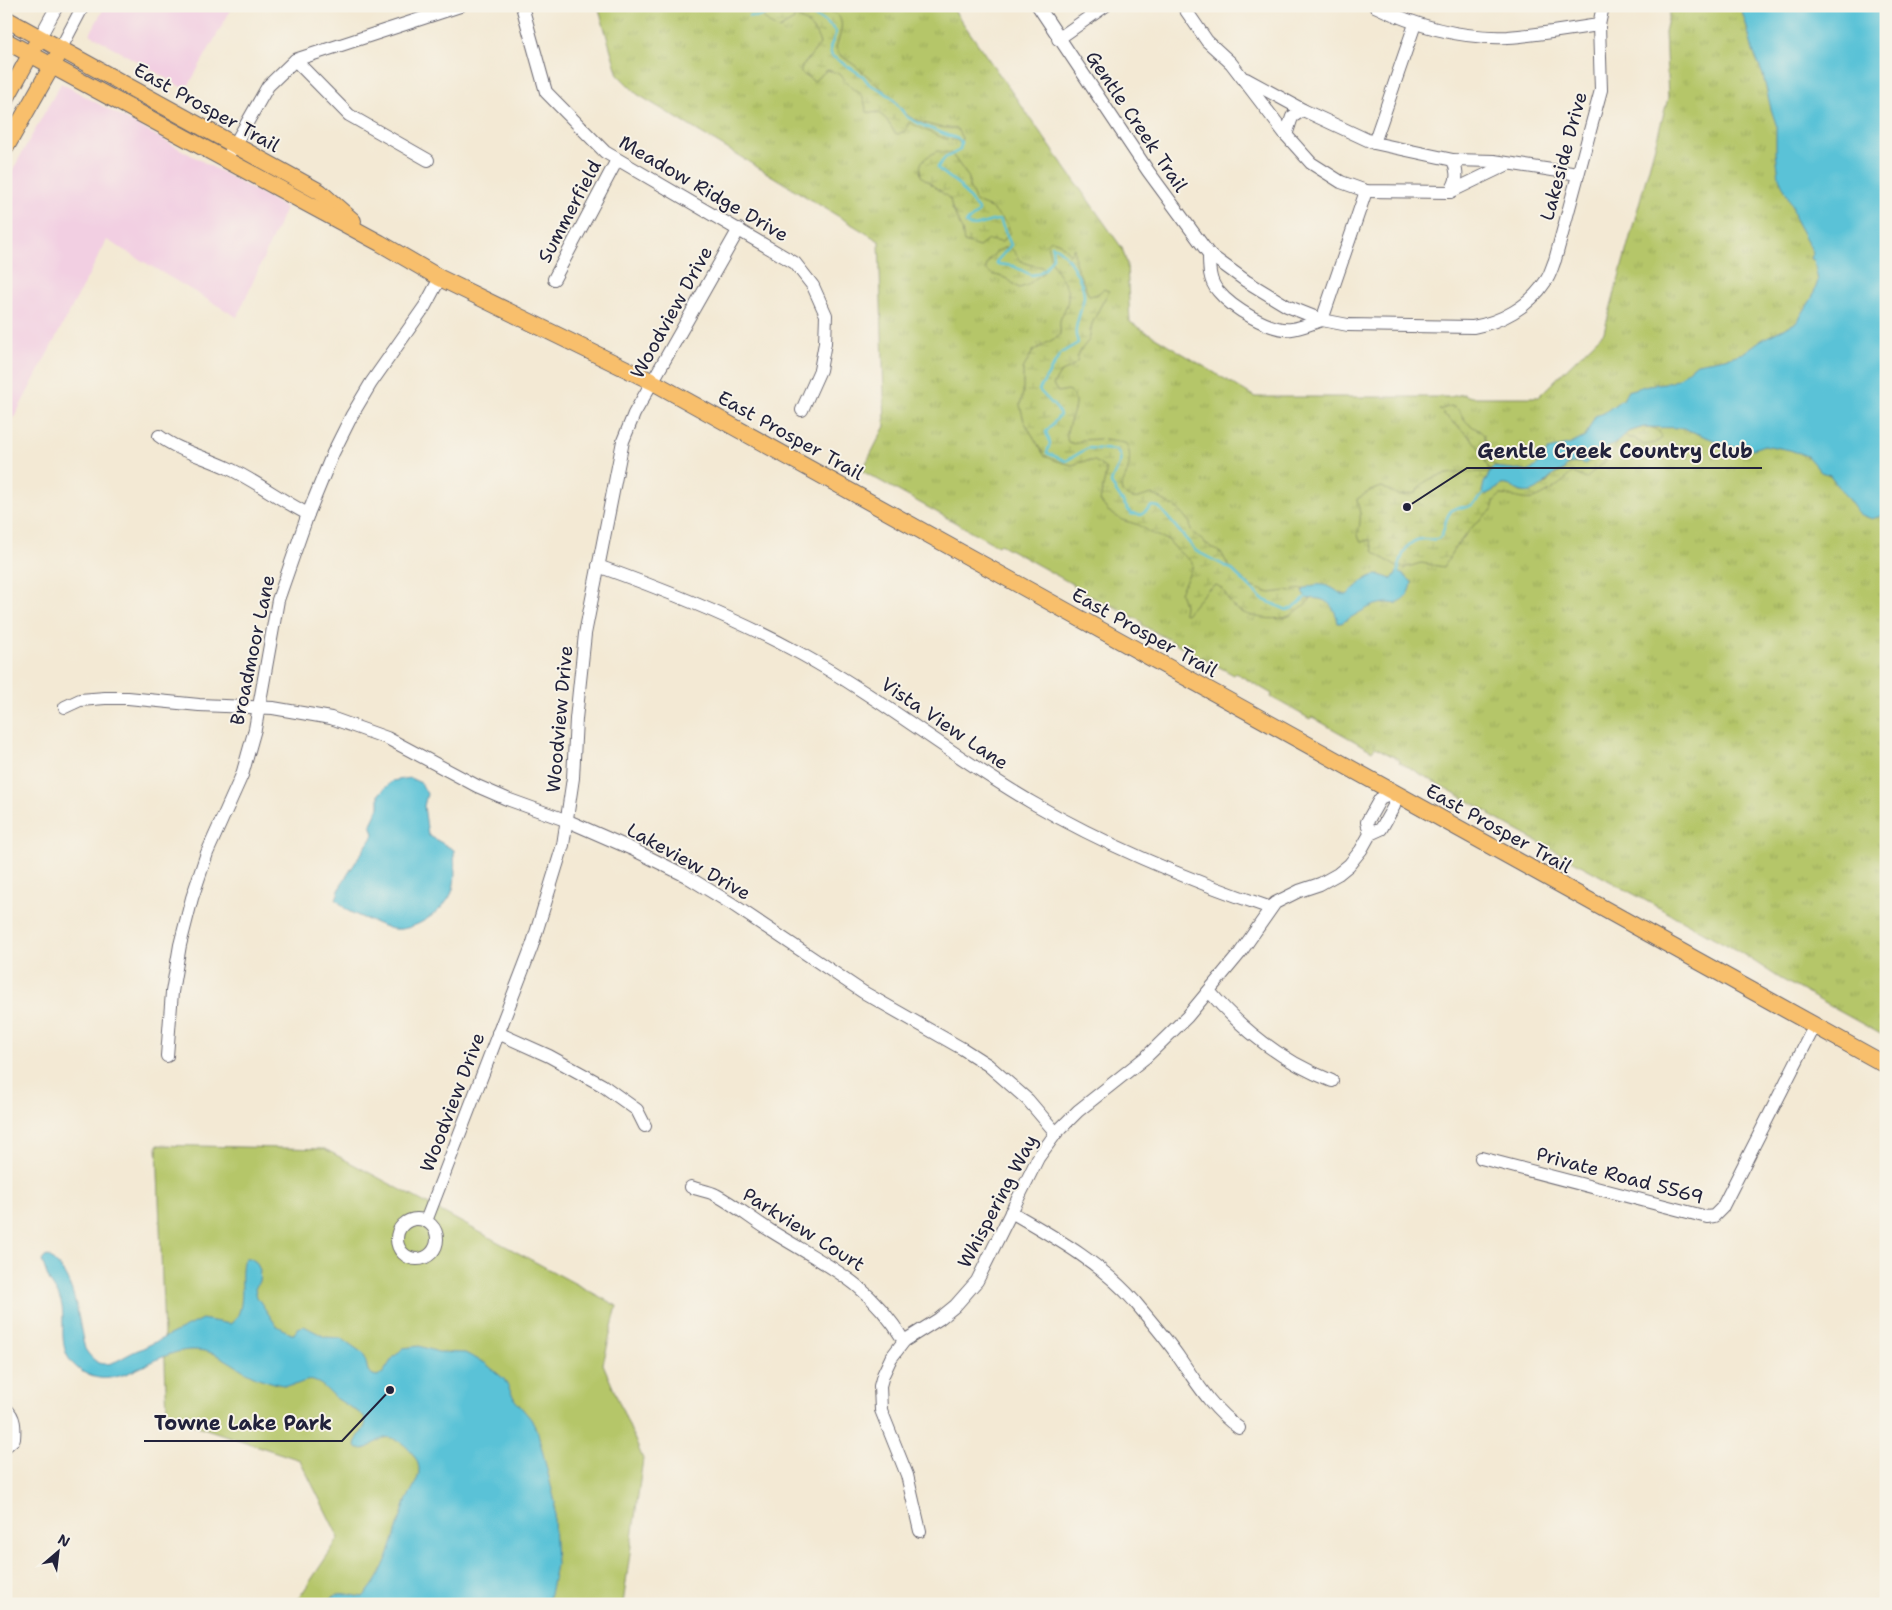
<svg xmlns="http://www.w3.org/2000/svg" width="1892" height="1610" viewBox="0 0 1892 1610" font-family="'Shantell Sans',sans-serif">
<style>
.built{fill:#f2cfe2}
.grass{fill:url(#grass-tufts);stroke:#6c7452}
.wetland{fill:url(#wetland-marsh);stroke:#6c7452}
.park{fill:#b5c669;stroke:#6c7452}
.water{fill:#5ac2d7;stroke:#3e7289}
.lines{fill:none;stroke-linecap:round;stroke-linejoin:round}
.stream{stroke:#5ac2d7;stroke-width:2.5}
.minor-casing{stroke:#6b6871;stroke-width:14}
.major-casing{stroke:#6b6871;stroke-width:18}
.minor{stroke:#fff;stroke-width:12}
.major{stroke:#f8bf6c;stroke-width:16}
.labels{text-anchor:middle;stroke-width:4;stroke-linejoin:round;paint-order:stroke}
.street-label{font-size:19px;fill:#22223b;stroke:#f7f3e8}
.leader{fill:none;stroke:#22223b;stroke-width:2}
.callout-dot{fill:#22223b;stroke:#f7f3e8;stroke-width:2}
.callout-label{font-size:20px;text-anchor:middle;font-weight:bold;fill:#22223b;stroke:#f7f3e8;stroke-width:4;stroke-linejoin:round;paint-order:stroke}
</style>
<defs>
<pattern id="grass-tufts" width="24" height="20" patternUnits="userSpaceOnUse" patternTransform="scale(1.25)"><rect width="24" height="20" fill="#b5c669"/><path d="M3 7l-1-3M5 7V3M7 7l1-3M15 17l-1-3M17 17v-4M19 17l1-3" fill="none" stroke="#9baa5c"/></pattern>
<pattern id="wetland-marsh" width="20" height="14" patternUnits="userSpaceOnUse" patternTransform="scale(1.25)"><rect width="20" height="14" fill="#b5c669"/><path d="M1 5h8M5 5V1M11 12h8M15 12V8" fill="none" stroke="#9baa5c"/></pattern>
</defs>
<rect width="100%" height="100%" fill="#f7f3e8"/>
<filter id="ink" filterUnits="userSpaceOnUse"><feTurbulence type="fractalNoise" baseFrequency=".02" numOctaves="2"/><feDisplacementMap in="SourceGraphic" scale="10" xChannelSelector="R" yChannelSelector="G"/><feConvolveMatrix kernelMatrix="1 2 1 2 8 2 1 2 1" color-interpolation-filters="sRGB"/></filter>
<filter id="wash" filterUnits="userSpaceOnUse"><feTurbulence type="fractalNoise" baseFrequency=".0096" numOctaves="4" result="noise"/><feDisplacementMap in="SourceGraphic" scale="20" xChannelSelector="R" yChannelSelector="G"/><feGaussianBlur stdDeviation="1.12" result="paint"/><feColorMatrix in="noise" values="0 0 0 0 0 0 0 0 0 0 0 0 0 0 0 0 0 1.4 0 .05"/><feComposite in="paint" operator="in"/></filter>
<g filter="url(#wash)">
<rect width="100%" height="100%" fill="#f3e9d4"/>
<g class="built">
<polygon points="105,6 233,6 186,90 90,34"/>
<polygon points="61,83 286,208 237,317 107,240 6,433 6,182"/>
</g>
<polygon class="grass" points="598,6 951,6 1122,248 1127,264 1130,322 1255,397 1450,397 1463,394 1471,397 1538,397 1604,332 1668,98 1665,32 1671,6 1886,6 1886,1037 1781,979 1738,951 1489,815 1490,813 1399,762 1400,760 1375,747 1372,751 1312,717 1310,719 1271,697 1272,694 1236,673 1234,675 1142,625 1142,622 1106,602 1105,604 1074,587 1074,585 1000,544 998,546 862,471 885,426 879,241 637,94 618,75"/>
<g class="wetland">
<path d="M756,6C773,6 837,1 841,21C843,30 838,39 836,48L839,54L857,67L895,100L904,112L910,117L923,123L938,127L957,129L962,138L961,144C956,138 950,141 943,138C932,133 920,128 909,122L907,130L898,134L895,133L886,119L879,113L867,112C865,107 865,101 862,96C860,92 857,92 853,89C841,79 847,74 827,70L814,81L801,73V68L820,44C817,31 807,21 794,15V20L779,29C768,25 762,16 756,6Z"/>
<path d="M937,151L951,153L969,178V186L976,202L991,208L1007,224L1010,232L1002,242L988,240L979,247L964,242L962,230L952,208L950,199L921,176C918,160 924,159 937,151Z"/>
<path d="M1052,240L1060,243L1070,254L1074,248L1075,263L1088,294C1094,297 1099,294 1103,289L1109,291L1099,309L1092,324L1089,340L1079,352L1077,362L1072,367L1060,373L1053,385L1058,392L1068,390C1087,404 1061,424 1068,442L1074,444L1082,440L1099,439L1125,443C1134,454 1128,475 1121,486L1122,492C1136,503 1137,497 1153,494L1179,510L1190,523L1191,531L1204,542L1222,554L1228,565L1252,587L1270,593L1304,589L1302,592L1308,599L1313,598C1306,603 1299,610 1291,615C1278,623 1241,617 1232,605C1226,598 1225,587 1215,585L1207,590L1186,614L1183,613L1184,605L1180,592L1193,566L1191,561L1179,552L1168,540L1151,533L1139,525L1122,520L1108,511L1100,501L1106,473V469L1095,461H1086L1072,465L1054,460L1044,455L1024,421L1020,405L1023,393V369L1033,351L1059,336C1062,331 1059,327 1060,321C1062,313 1068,306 1068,298C1069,285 1059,276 1054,266C1051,260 1048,250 1047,243Z"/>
<path d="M1009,247C1015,251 1016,255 1020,260C1026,265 1036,266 1043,267L1044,272L1026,286L1019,288C1014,285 1010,280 1005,278C997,274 992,277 986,269C987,258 998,248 1009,247Z"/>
<path d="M1451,406C1461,409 1460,414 1465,420C1469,426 1479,429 1484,435L1490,461L1498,468L1493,467L1490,471L1479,448L1471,438L1439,410Z"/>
<path d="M1644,427C1652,427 1660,429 1662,438L1656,443L1644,445L1634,438H1628L1625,434L1628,432Z"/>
<path d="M1616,443C1613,460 1606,460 1595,470C1591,473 1590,476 1586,479L1572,472C1566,481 1543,497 1533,499C1522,501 1511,495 1501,495C1494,499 1494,502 1492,510L1475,524L1456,546L1444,567L1421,563L1404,568L1395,566L1374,552L1370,540L1361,542C1355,533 1360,530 1360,521C1361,514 1358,506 1357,499L1370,491L1382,487L1400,496L1416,493C1425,470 1469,472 1490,472L1485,481L1493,490L1498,488L1500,485L1507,484L1521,492L1547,483L1552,476L1563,471L1568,464L1591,461L1608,446Z"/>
</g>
<polygon class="park" points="157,1145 325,1149 617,1306 603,1364 643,1459 623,1604 295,1604 339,1538 300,1460 167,1416"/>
<g class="water">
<path d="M1739,6H1883L1886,16V514L1872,519L1859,514L1830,475L1821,472L1807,456L1790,450L1764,445L1753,449L1729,446L1683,428L1644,427L1628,432L1616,443L1608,446L1585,464L1579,462L1568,464C1561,475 1560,469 1553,476C1543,483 1537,495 1522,492C1514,490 1511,483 1500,485L1498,488L1485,495L1482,492L1484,483L1493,467L1514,469L1528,472L1539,464L1548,450L1571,444L1585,437L1595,416L1604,413L1621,400H1623L1627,391L1648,385L1672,382L1678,379L1697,363L1730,357L1743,353L1761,340L1797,322L1812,298L1818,281L1814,260L1811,259L1813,252L1796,221L1792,205L1779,178L1776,152V124L1771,109L1763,75L1753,51L1745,20Z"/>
<path d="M1397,572L1404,575L1412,582C1411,593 1406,599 1396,604C1375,599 1359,614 1341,623H1338C1335,606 1326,596 1308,599L1302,592C1309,583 1323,583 1332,588C1338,591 1340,595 1347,595C1355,588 1366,576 1377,575C1382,575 1387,578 1392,579Z"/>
<path d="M410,778L421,783L427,794L424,806L428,835L454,850C454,864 457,878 452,892C445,911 413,932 393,929C389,929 350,913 347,910C343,907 339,902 336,899L342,883L374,834L371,824L379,807V794L392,781Z"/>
<path d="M48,1256C77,1277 77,1318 85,1349C104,1379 119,1356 141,1349L202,1319L230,1324C248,1313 239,1280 243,1262L245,1258H250L256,1262L260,1270L259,1281L255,1289L257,1297L276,1325L291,1334H294L298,1328L304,1326L325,1337L341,1338L364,1354L368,1371L373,1375L377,1376L383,1373L392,1359L403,1348L419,1346L438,1352L465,1353L485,1363L504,1379L515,1400L531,1419L538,1433L555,1502L554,1520L556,1565L548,1604H334L331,1601L332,1597C341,1590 352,1596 363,1597C387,1573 394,1535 405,1504C409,1493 420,1480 419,1469C418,1456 404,1442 392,1438C379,1434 372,1451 358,1449L355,1445C357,1434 369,1428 365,1417C356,1410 346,1405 336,1398C329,1393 324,1385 316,1382C308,1378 302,1383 294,1385C284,1387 271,1382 261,1379C236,1370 220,1349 192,1350C150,1350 112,1403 73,1364C58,1348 65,1325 62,1306C60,1296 55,1290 50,1282C47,1276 45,1268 42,1261L45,1257Z"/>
</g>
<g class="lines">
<g class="stream">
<path d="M791,6C807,13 825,18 836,32C834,42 827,46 832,56L863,76L869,84L883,91L892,98L907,117L926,127L958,139L961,142L960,150L945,158L937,168L958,184L979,211C976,217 968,218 966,224C977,230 988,219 1000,220L1011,245L996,262L998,264L1013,266L1031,275L1037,274L1045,269L1053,257L1052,246C1065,248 1085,284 1084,297C1083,307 1074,325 1076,335C1076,338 1078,340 1078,343L1061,353L1039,390L1057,409L1060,415L1046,432L1050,443L1047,453L1066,461L1088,448L1116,450C1128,462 1112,471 1111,484L1131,514L1141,515L1152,506L1159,507L1196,551L1231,569L1262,599L1287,610L1293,608L1307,596"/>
<polyline points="749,16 758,17 786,6"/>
<path d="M1398,573C1400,559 1406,539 1423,539C1428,539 1435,541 1439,538C1446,533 1443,518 1452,510C1457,506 1462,508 1467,507C1475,505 1480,498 1485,492"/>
</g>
</g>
</g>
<g filter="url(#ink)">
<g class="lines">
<defs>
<g id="minor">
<polyline points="522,6 546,92 605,152 795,263 813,286 826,315 825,343 820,370 802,410"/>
<path d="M1038,6L1148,171L1209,254L1246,281L1287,306L1322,320L1348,325L1473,327C1501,322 1529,307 1545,282C1550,276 1552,267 1555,260L1601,90L1599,25L1603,6"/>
<polyline points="1183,6 1207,41 1231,63 1286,135 1311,163 1341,182 1366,191 1450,192 1508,164"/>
<path d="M1375,6C1416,26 1462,39 1508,37C1538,35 1569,29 1599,25"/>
<polyline points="40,37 57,6"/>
<polyline points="1058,39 1105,6"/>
<polyline points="61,48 83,6"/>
<polyline points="295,60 349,115 428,160"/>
<polyline points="1246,79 1303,110 1374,143 1453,160 1494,161 1578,174"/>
<polyline points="1286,135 1292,117 1303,110"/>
<polyline points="1374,143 1415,24"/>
<polyline points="231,151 268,86 295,60 460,6"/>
<path d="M1450,192C1458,180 1458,174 1453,160"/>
<path d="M1209,254C1209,267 1209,281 1218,291C1231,307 1270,332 1292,329C1302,328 1312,323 1322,320"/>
<polyline points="554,279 617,160"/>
<polyline points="1322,320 1366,191"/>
<path d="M159,436C179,451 205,457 228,468C256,481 280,500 308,514"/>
<path d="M598,566C668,591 736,618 801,654C881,698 952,756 1031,802C1107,846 1188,880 1271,908"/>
<polyline points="65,707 80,700 105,698 128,698 199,705 273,708 331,718 387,738 477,786 507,799 568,821 632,849 686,876 732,904 863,992 963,1049 988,1065 1028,1100 1056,1133"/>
<path d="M1209,991C1243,1031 1283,1062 1332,1081"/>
<polyline points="498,1033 549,1056 602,1085 637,1110 645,1126"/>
<polyline points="167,1056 172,992 180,945 192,898 207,853 242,775 255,729 278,600 308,514 333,453 352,415 371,383 425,306 440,278"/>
<polyline points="1481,1158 1707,1217 1714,1216 1722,1208 1815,1025"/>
<path d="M691,1187C699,1190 709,1191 716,1195C735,1205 753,1220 771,1231C827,1266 868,1281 904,1341"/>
<path d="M1011,1212C1056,1238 1101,1263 1135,1302C1149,1319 1165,1337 1178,1356C1196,1382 1213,1410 1239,1428"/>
<circle cx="417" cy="1239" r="20"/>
<polyline points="426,1221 532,946 563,845 573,778 576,719 585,634 623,441 634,414 739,229"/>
<path d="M6,1409C15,1417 15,1427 14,1439L6,1446"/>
<polyline points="920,1531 907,1475 881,1410 880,1386 883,1375 891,1358 904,1341 939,1319 955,1306 977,1281 1038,1158 1056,1133 1078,1111 1146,1057 1187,1017 1240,953 1275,903 1299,891 1320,884 1338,874 1349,865 1361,850 1370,834 1381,829 1394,806 1394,793 1380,799 1367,822 1370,834"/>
</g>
<g id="major">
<polyline points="6,19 320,192 353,221"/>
<polyline points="6,41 380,243 440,278 653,382 1886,1065"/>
<polyline points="6,99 35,46"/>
<polyline points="6,147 57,57"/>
</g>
</defs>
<use href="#minor" class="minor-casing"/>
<use href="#major" class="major-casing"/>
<use href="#minor" class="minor"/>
<use href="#major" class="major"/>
</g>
</g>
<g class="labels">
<g class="street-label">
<text transform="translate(207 107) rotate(29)" y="7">East Prosper Trail</text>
<text transform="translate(1137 121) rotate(56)" y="7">Gentle Creek Trail</text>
<text transform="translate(1563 156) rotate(-75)" y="7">Lakeside Drive</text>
<text transform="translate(704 188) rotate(30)" y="7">Meadow Ridge Drive</text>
<text transform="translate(569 211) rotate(-62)" y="7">Summerfield</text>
<text transform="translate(671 312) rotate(-61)" y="7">Woodview Drive</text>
<text transform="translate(791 435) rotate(29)" y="7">East Prosper Trail</text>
<text transform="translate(1145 632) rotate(29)" y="7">East Prosper Trail</text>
<text transform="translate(252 650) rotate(-78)" y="7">Broadmoor Lane</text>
<text transform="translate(559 719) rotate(-85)" y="7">Woodview Drive</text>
<text transform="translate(945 723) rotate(34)" y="7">Vista View Lane</text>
<text transform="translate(1499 828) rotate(29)" y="7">East Prosper Trail</text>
<text transform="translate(689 861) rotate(29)" y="7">Lakeview Drive</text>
<text transform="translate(452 1102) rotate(-69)" y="7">Woodview Drive</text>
<text transform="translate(1620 1175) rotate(15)" y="7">Private Road 5569</text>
<text transform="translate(997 1201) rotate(-62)" y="7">Whispering Way</text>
<text transform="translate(804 1229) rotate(32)" y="7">Parkview Court</text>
</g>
</g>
<path class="leader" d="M1407 507L1467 468H1762M390 1390L342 1441H144"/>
<g class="callout-dot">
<circle cx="1407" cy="507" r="5"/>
<circle cx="390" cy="1390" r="5"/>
</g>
<g class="callout-label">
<text x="1615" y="458">Gentle Creek Country Club</text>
<text x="243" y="1430">Towne Lake Park</text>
</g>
<rect width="1892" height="1610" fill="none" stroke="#f7f3e8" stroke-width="25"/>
<g transform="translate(58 1552) rotate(28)" stroke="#f7f3e8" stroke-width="4" paint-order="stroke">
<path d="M0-4L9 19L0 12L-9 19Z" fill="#22223b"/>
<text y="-8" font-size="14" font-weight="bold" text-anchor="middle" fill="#22223b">N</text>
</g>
</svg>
